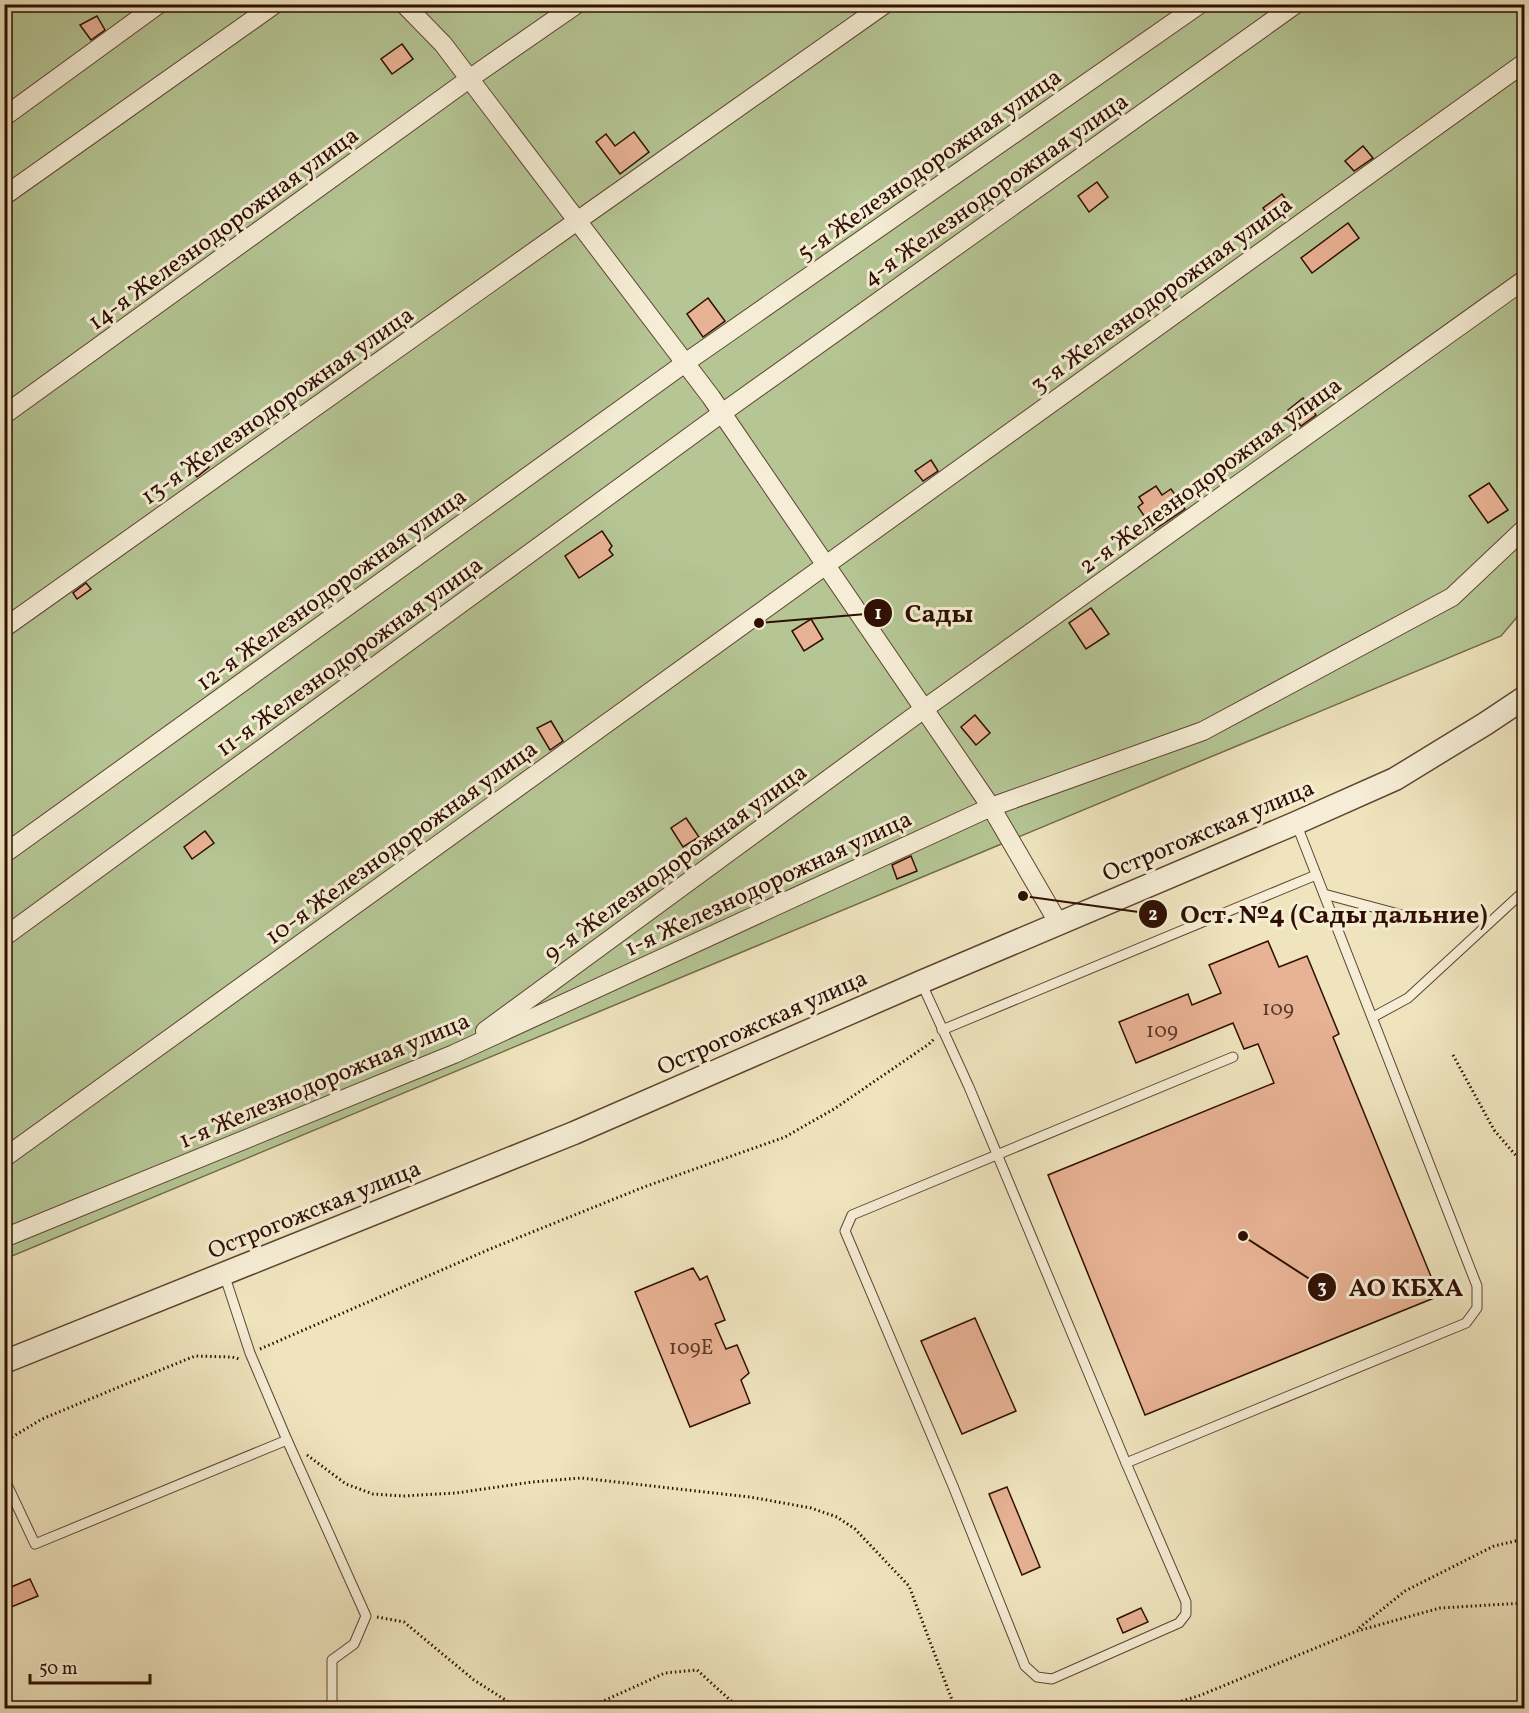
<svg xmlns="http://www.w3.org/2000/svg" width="1529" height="1713" viewBox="0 0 1529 1713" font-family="Vollkorn,serif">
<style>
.green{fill:#b5c594;stroke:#726a4b;stroke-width:1.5}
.building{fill:#e8b294;stroke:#2f0f02;stroke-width:1.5}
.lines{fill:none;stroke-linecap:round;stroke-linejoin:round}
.service-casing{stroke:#5f4431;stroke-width:11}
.minor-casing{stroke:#5f4431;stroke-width:20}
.tertiary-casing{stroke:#5f4431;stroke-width:25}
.path{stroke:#2f0f02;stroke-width:3;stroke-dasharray:1.5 3;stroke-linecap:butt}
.service{stroke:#f5edd5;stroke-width:9}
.minor{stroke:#f5edd5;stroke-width:18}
.tertiary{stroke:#f5edd5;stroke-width:22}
.labels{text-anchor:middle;stroke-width:6;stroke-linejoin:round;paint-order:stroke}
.number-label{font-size:21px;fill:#5d3826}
.street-label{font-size:24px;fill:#2f0f02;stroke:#f5edd5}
.leader{fill:none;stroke:#2f0f02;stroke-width:2}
.callout-dot{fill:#2f0f02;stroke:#f5edd5;stroke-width:2}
.mark-label{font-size:18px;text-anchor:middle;font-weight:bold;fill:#fff}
.callout-label{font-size:26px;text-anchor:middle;font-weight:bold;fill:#2f0f02;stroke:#f5edd5;stroke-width:6;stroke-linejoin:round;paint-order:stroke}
</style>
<rect width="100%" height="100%" fill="#efe4be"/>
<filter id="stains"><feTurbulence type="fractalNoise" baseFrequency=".00333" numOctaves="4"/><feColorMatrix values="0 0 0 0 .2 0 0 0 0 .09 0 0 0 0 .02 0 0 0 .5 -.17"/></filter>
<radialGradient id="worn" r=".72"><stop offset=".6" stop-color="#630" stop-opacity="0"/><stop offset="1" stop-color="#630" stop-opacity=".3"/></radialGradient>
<polygon class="green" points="5,5 1524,5 1524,609 1501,636 5,1259"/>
<g class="building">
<polygon points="97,16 105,30 91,40 80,25"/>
<polygon points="402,44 413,59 392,74 381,59"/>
<polygon points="634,132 649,152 620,174 596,142 606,134 615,146"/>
<polygon points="1363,146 1373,158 1354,171 1345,161"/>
<polygon points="1097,182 1108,197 1089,212 1078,196"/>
<polygon points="1282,194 1293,210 1274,224 1263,208"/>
<polygon points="1348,223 1359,238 1312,273 1301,258"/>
<polygon points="708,298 725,321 703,337 687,314"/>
<polygon points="1303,398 1316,415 1301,426 1288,410"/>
<polygon points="197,450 209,467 197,477 184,460"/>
<polygon points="931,460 938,471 923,481 915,471"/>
<polygon points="1489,483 1508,510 1488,523 1469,496"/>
<polygon points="1156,486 1162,495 1171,489 1185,509 1154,530 1138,507 1143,503 1139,497"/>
<polygon points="602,531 612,546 609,550 613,555 579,578 565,556"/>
<polygon points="86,583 91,589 77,599 73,593"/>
<polygon points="1091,608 1109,634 1086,649 1069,623"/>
<polygon points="811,619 823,639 804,651 792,631"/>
<polygon points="975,715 990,733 976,745 961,727"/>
<polygon points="551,721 563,741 550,750 537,728"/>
<polygon points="686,818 699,837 683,847 671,828"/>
<polygon points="205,831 214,843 192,859 184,847"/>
<polygon points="911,856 917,871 897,879 892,865"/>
<polygon points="1268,941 1279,967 1307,956 1339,1034 1333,1037 1439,1296 1145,1415 1048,1175 1274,1083 1258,1044 1244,1049 1233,1023 1136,1063 1119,1022 1188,994 1192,1005 1221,993 1209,965"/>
<polygon points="693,1268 700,1280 707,1276 725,1320 715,1324 726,1349 737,1345 749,1373 741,1380 750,1403 690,1427 635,1292"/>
<polygon points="975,1318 1016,1411 962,1434 921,1341"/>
<polygon points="1007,1487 1040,1567 1022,1575 989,1494"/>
<polygon points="30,1579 38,1596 4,1610 4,1590"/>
<polygon points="1141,1608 1148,1622 1123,1633 1117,1619"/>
</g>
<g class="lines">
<defs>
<g id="service">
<polyline points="1324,894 1410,917"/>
<polyline points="921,982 969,1087 1126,1463 1186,1602 1186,1614 1179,1623 1052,1679 1037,1677 1025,1666 953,1486 845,1231 852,1215 1233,1057"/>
<polyline points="1373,1017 1408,998 1524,891"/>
<polyline points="942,1030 1316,875"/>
<polyline points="224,1274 250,1353 287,1440 366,1616 354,1644 332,1660 332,1703 328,1708"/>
<polyline points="1126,1463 1466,1323 1477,1308 1477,1286 1296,823"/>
<polyline points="4,1478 35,1544 287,1440"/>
</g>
<g id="minor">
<polyline points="404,4 443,44 711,397 991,807 1059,924"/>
<polyline points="4,117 159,4"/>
<polyline points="4,196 275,4"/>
<polyline points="4,415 469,79 577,4"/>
<polyline points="4,628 577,221 885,4"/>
<polyline points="4,854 685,363 1200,4"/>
<polyline points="4,937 722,413 1296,4"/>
<polyline points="485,1031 924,709 1524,280"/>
<polyline points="4,1158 826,565 1524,63"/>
<polyline points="4,1238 454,1054 991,807 1203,731 1452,597 1524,529"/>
</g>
<polyline id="tertiary" points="4,1362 574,1133 921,982 1296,823 1395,779 1485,724 1524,698"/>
</defs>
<use href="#service" class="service-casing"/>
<use href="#minor" class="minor-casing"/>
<use href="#tertiary" class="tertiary-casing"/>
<g class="path">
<polyline points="1453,1055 1494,1130 1524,1165"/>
<polyline points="260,1349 490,1249 644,1187 785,1137 834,1109 929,1044 935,1038"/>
<polyline points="4,1442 42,1419 131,1382 195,1356 232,1357 239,1359"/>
<polyline points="307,1455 346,1484 373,1494 403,1496 456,1493 532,1482 581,1478 750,1497 811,1508 837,1517 855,1529 909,1586 955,1708"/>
<polyline points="377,1617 404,1622 474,1680 518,1708"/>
<polyline points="1359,1628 1405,1591 1494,1546 1524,1539"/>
<polyline points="517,1707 529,1708"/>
<polyline points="588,1708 665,1673 697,1670 739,1708"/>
<polyline points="1160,1708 1201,1695 1357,1631 1440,1608 1524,1603"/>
</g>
<use href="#service" class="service"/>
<use href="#minor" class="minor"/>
<use href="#tertiary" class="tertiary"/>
</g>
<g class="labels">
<g class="number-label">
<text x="1278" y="1015">109</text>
<text x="1162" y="1037">109</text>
<text x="691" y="1354">109Е</text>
</g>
<g class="street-label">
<text transform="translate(929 164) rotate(-35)" y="8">5-я Железнодорожная улица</text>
<text transform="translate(995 189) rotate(-35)" y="8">4-я Железнодорожная улица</text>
<text transform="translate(223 228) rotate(-36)" y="8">14-я Железнодорожная улица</text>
<text transform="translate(1161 294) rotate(-36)" y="8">3-я Железнодорожная улица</text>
<text transform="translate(277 405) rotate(-35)" y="8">13-я Железнодорожная улица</text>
<text transform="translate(1210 475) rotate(-36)" y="8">2-я Железнодорожная улица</text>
<text transform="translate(331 589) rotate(-36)" y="8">12-я Железнодорожная улица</text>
<text transform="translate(349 656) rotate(-36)" y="8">11-я Железнодорожная улица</text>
<text transform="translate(1208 830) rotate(-23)" y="8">Острогожская улица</text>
<text transform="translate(401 842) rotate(-36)" y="8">10-я Железнодорожная улица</text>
<text transform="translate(675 862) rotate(-36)" y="8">9-я Железнодорожная улица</text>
<text transform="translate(768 883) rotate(-25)" y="8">1-я Железнодорожная улица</text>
<text transform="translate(762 1022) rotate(-24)" y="8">Острогожская улица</text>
<text transform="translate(324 1080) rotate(-23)" y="8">1-я Железнодорожная улица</text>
<text transform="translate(314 1209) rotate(-22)" y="8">Острогожская улица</text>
</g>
</g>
<path class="leader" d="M759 623L878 613M1023 896L1153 914M1243 1236L1322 1287"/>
<g class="callout-dot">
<circle cx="759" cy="623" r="6"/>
<circle cx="1023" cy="896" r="6"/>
<circle cx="1243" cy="1236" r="6"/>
<circle cx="878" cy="613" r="15"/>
<circle cx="1153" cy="914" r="15"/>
<circle cx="1322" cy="1287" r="15"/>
</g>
<g class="mark-label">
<text x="878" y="619">1</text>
<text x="1153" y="920">2</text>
<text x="1322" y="1293">3</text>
</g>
<g class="callout-label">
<text x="939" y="622">Сады</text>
<text x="1334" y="923">Ост. №4 (Сады дальние)</text>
<text x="1406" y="1296">АО КБХА</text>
</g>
<rect width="1529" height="1713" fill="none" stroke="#efe4be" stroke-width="24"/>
<rect x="6" y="6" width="1517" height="1701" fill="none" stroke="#2f0f02" stroke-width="3"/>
<rect x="12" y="12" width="1505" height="1689" fill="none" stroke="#2f0f02" stroke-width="1.5"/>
<path d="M30 1674v9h120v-9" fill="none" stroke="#2f0f02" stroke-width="3"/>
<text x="39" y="1674" font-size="18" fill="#2f0f02" stroke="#f5edd5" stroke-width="4.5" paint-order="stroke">50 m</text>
<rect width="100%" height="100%" filter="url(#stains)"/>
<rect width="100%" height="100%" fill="url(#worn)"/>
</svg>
